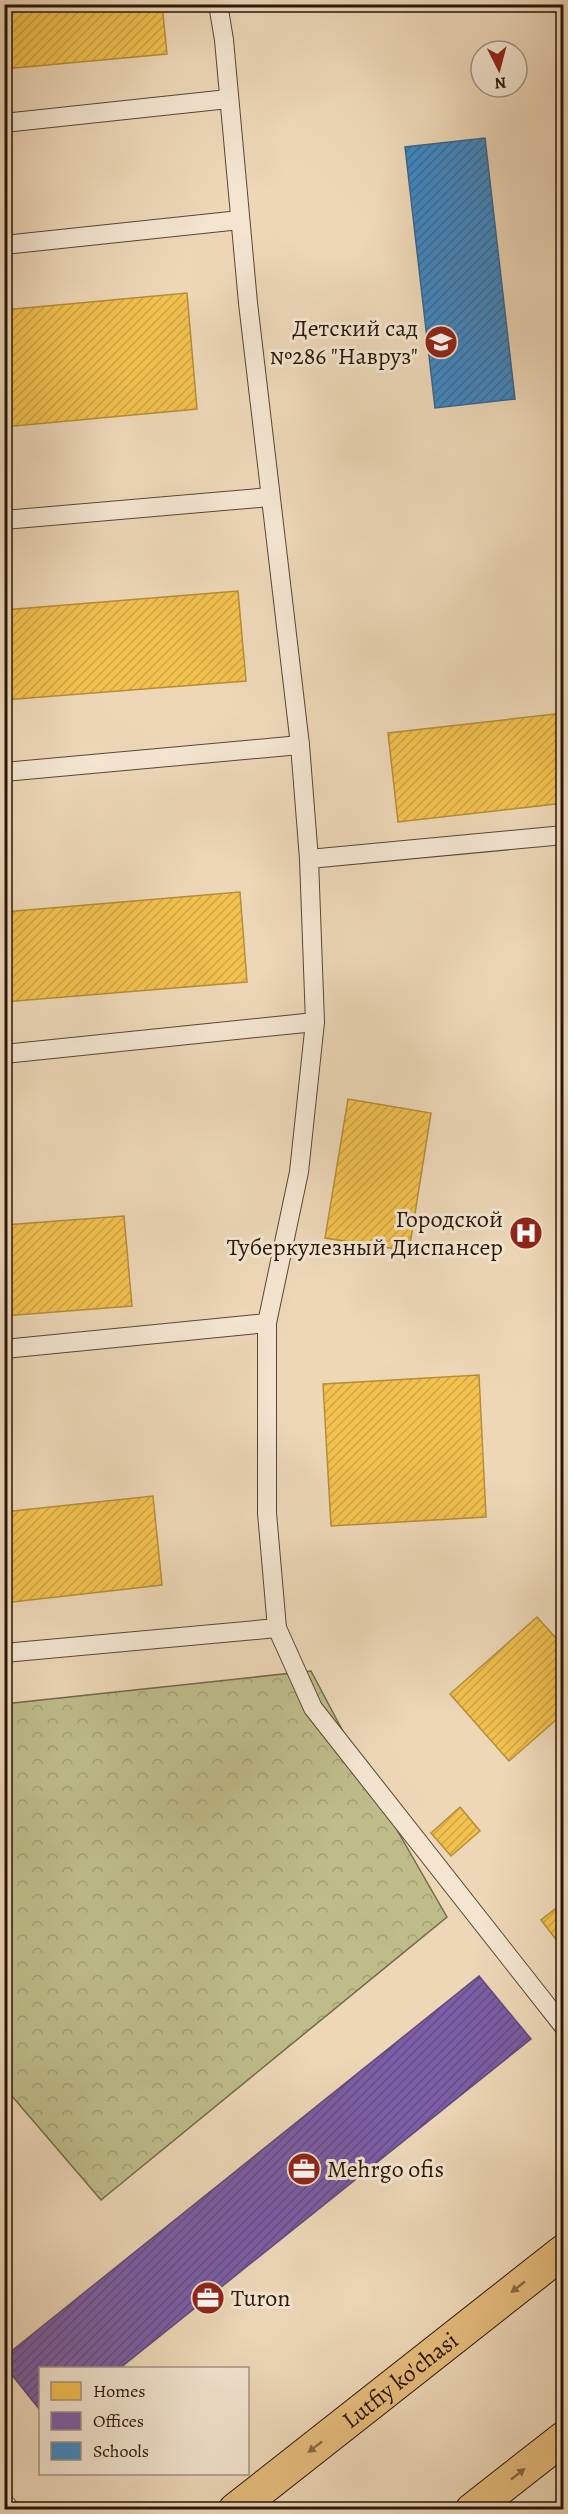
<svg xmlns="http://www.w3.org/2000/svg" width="568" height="2514" viewBox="0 0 568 2514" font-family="Alegreya,serif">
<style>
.forest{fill:url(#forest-crowns);stroke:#736a4a;stroke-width:1.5}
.homes{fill:url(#homes-hatch);stroke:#b58e3a;stroke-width:1.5}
.offices{fill:url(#offices-hatch);stroke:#624978;stroke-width:1.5}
.schools{fill:url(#schools-hatch);stroke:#38668d;stroke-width:1.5}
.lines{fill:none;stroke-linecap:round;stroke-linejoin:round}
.lane-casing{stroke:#594735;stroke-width:20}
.primary-casing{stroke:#28170a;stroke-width:35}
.lane{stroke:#f3e5d0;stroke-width:18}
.primary{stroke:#e6bc7c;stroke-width:33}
.oneway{fill:#876a43}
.labels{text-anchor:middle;stroke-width:6;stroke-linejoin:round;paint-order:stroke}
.poi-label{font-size:24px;fill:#28170a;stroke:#f3e5d0;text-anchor:end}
.street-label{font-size:24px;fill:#28170a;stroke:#f3e5d0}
</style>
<defs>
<pattern id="forest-crowns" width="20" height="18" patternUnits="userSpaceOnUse" patternTransform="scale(1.5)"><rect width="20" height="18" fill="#bebd8a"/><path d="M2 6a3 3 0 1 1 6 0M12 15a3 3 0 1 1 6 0" fill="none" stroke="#a3a276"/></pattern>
<pattern id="homes-hatch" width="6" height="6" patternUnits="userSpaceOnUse" patternTransform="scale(1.5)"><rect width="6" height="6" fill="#f2c14e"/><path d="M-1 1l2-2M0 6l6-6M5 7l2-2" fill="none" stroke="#d0a543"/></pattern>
<pattern id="offices-hatch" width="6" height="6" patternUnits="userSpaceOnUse" patternTransform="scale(1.5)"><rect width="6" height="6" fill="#7b5ea7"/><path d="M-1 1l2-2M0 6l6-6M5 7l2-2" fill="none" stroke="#654d86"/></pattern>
<pattern id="schools-hatch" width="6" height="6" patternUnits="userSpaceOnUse" patternTransform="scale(1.5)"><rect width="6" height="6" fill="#3f88c5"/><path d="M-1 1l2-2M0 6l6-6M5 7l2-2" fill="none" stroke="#356e9e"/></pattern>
</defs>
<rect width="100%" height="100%" fill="#edd7b7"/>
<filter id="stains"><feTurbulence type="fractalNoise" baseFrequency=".00333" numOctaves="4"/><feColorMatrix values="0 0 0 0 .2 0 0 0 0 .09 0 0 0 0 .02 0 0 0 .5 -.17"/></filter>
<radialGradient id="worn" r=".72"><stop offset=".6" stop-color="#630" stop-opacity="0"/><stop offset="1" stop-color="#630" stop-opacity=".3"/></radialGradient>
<polygon class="forest" points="311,1671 374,1790 447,1917 101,2200 5,2088 4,1704"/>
<g class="homes">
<polygon points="4,4 162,4 167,54 4,69"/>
<polygon points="187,293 197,409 4,427 4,310"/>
<polygon points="238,591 246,681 4,700 4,610"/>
<polygon points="564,713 564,803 398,822 388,733"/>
<polygon points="240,892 247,982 4,1002 4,912"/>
<polygon points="348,1099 431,1113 409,1251 325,1238"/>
<polygon points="124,1216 132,1306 4,1316 4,1225"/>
<polygon points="479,1375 486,1517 331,1526 323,1384"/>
<polygon points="153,1496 162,1585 4,1603 4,1512"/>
<polygon points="537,1617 564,1647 564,1713 509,1761 450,1694"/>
<polygon points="460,1807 480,1831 451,1856 431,1833"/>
<polygon points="564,1902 564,1950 541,1920"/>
</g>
<polygon class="offices" points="479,1976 531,2039 120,2368 40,2368 40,2410 4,2365 4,2357"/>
<polygon class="schools" points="485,138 515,399 435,408 405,147"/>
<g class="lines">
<defs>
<g id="lane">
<polyline points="218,4 224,40 248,303 300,745 309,859 315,1022 299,1172 267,1323 267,1513 277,1628 313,1708 564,2027"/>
<polyline points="4,123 228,99"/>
<polyline points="4,245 240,220"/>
<polyline points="4,520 270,497"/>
<polyline points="4,772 300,745"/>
<polyline points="309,859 564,835"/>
<polyline points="4,1054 315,1022"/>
<polyline points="4,1349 267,1323"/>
<polyline points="4,1653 277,1628"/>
<polyline points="4,2502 11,2510"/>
</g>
<g id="primary">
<path id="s1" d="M235,2510L564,2251"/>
<polyline points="472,2510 564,2438"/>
</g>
</defs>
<use href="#lane" class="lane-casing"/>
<use href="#primary" class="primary-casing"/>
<use href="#lane" class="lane"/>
<use href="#primary" class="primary"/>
</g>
<defs><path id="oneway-solid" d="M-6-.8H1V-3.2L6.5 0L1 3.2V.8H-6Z" transform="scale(1.5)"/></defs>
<g class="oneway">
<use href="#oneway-solid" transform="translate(518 2287) rotate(142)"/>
<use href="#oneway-solid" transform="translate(315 2447) rotate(142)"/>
<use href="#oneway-solid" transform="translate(518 2474) rotate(-38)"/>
</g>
<defs>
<symbol id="school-disc" viewBox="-11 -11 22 22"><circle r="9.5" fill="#8f2418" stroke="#f3e5d0"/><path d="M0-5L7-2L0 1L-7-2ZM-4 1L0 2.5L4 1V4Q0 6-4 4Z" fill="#fff"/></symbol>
<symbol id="hospital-disc" viewBox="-11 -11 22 22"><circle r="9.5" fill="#8f2418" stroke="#f3e5d0"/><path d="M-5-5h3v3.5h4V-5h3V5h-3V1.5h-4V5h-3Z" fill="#fff"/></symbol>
<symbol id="office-disc" viewBox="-11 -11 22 22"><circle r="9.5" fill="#8f2418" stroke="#f3e5d0"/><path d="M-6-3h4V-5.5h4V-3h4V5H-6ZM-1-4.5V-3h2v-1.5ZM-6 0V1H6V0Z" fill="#fff"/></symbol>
</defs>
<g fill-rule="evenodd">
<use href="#school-disc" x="422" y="323" width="38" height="38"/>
<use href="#hospital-disc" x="507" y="1214" width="38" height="38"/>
<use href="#office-disc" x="285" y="2150" width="38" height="38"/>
<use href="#office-disc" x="189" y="2279" width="38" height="38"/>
</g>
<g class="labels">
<g class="poi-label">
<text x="418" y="336">Детский сад<tspan x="418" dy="28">№286 "Навруз"</tspan></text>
<text x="503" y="1227">Городской<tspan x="503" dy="28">Туберкулезный Диспансер</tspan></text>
<text x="327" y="2177" text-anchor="start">Mehrgo ofis</text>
<text x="231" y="2306" text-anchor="start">Turon</text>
</g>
<g class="street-label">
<text dy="8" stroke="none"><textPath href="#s1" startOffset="210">Lutfiy ko'chasi</textPath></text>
</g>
</g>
<rect width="568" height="2514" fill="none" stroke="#edd7b7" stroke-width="24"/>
<rect x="6" y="6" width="556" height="2502" fill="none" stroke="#28170a" stroke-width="3"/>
<rect x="12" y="12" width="544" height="2490" fill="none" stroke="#28170a" stroke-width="1.5"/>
<rect x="39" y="2367" width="210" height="108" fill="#f3e5d0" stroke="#a29381" stroke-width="1.5"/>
<rect x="51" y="2382" width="30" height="18" fill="#f2c14e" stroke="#a29381" stroke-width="1.5"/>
<text x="93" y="2397" font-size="18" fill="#28170a">Homes</text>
<rect x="51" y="2412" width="30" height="18" fill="#7b5ea7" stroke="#a29381" stroke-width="1.5"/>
<text x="93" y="2427" font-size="18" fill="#28170a">Offices</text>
<rect x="51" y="2442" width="30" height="18" fill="#3f88c5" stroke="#a29381" stroke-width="1.5"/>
<text x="93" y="2457" font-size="18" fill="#28170a">Schools</text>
<g transform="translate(499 69) rotate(174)"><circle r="28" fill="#f3e5d0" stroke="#a29381" stroke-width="1.5"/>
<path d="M0-4.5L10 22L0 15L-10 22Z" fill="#8f2418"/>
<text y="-9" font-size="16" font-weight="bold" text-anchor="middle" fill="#28170a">N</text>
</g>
<rect width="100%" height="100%" filter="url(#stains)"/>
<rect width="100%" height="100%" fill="url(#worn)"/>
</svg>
